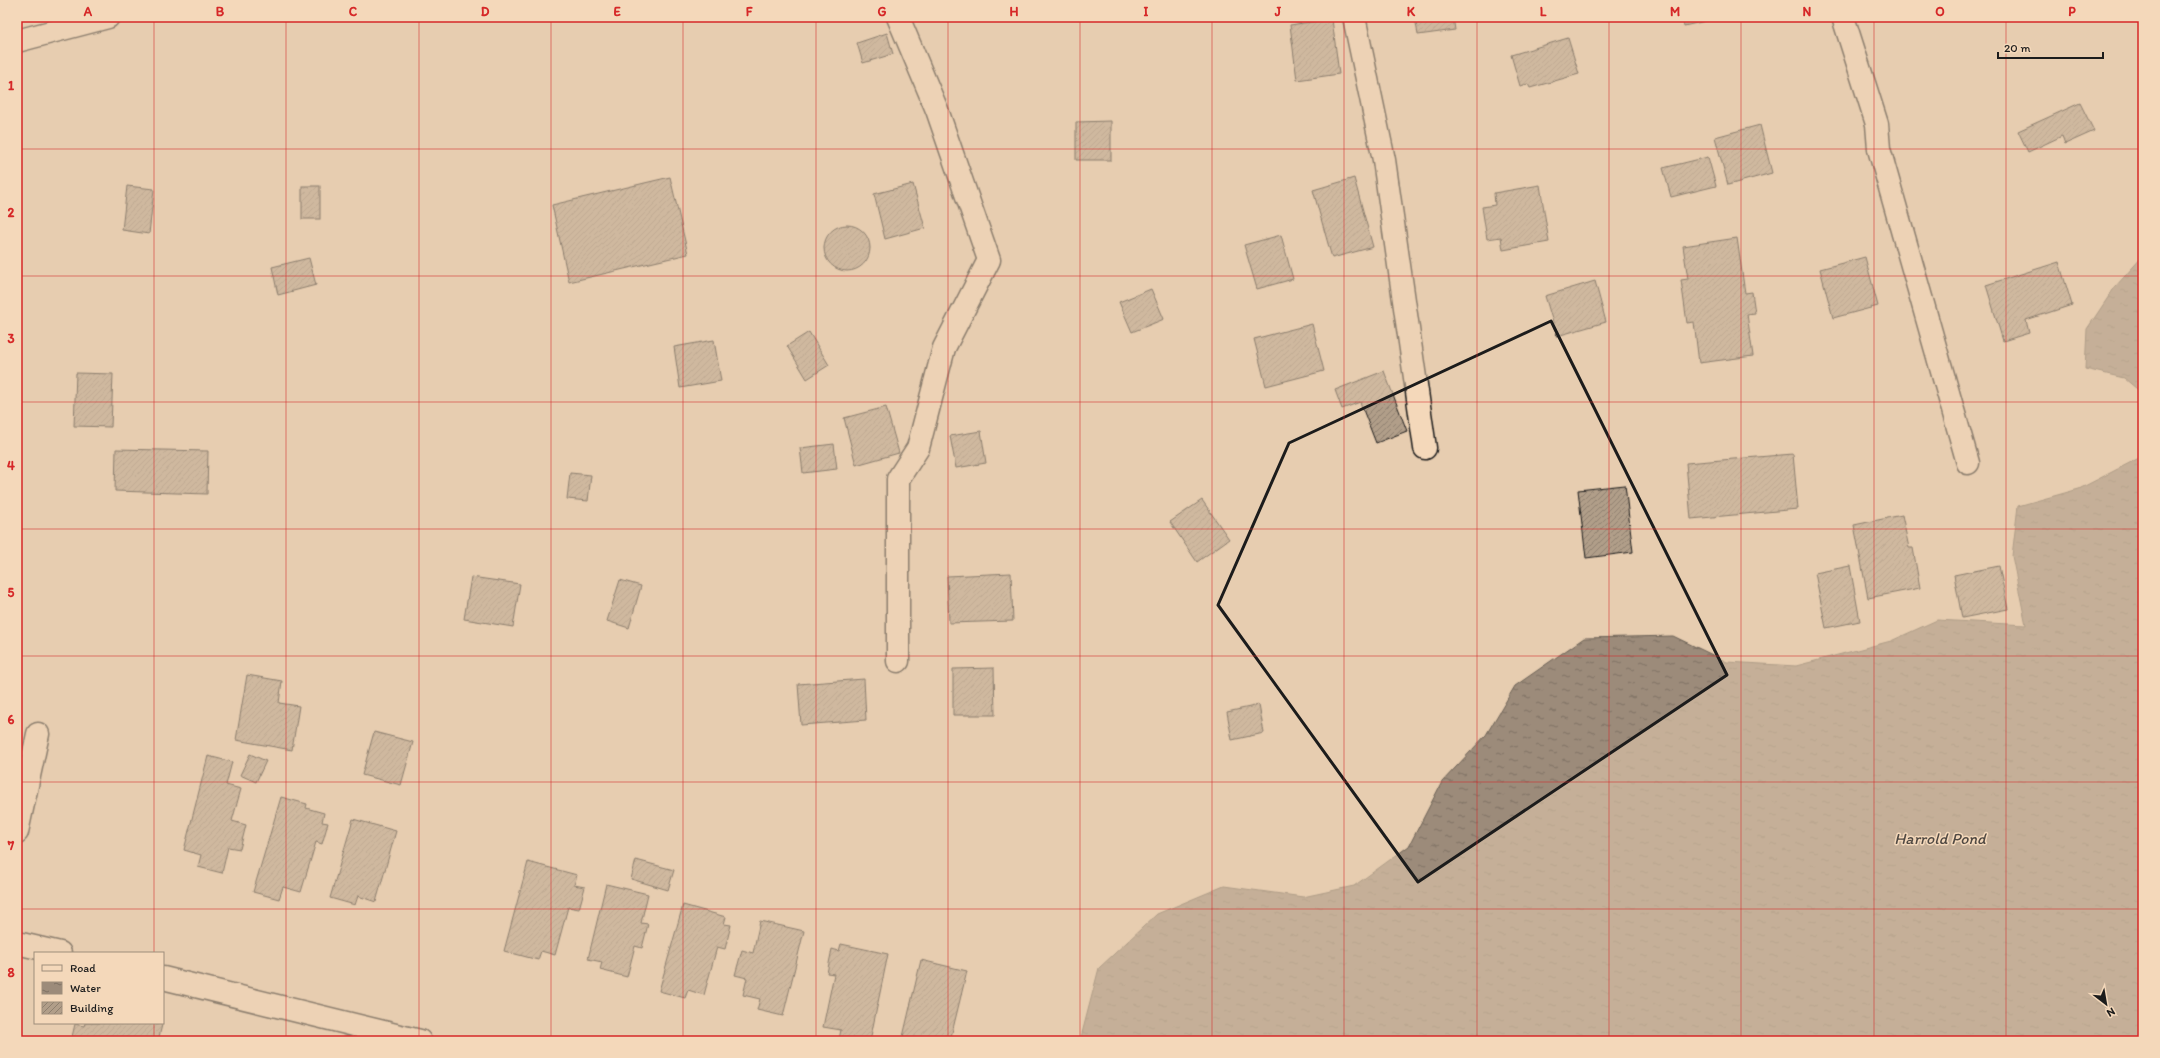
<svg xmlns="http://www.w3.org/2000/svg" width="2160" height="1058" viewBox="0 0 2160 1058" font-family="Itim,sans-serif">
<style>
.water{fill:url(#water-ripples);stroke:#695f54}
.building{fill:url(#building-hatch);stroke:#1c1c1c}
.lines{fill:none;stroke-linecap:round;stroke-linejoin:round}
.street-casing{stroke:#1c1c1c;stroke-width:25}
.street{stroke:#f4d8ba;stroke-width:22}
.marked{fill:none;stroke:#1c1c1c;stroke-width:3;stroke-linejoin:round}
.grid{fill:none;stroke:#d62828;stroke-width:1;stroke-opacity:0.55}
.labels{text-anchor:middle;stroke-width:3;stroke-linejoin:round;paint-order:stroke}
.water-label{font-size:16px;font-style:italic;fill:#4f4842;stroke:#f4d8ba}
.neatline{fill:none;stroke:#d62828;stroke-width:1.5}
.grid-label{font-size:13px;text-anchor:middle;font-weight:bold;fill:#d62828}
</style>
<defs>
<pattern id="water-ripples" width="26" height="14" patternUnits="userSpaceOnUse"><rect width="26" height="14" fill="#9c8b7a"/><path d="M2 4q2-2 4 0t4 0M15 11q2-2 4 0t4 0" fill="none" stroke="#7e7163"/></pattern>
<pattern id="building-hatch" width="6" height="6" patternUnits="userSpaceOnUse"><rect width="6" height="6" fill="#b19e89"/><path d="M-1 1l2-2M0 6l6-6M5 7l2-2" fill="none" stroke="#8f806f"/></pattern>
</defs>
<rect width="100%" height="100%" fill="#e7cdb0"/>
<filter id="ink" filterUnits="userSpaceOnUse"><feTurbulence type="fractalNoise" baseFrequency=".025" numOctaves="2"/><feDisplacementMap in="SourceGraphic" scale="8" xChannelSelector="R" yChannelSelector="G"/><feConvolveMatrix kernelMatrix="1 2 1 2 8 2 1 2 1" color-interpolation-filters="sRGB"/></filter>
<g filter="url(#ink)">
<g class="water">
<polygon points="2143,256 2143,394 2124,378 2085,369 2087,329 2115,287"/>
<polygon points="2143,456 2143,1041 1080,1041 1099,968 1157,914 1224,886 1303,897 1354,886 1409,846 1442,782 1486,735 1515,686 1584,638 1673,636 1727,662 1796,666 1891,641 1937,620 2026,625 2012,556 2018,506 2079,489"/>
</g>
<g class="building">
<polygon points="1415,17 1453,17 1455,30 1418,35"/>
<polygon points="1682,17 1723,17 1684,26"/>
<polygon points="1332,19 1339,74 1297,80 1290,25"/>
<polygon points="887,33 893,54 863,63 857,43"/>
<polygon points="1568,38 1579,74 1530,88 1528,84 1520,86 1511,55"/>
<polygon points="2080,103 2094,131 2065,144 2062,136 2028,152 2018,131"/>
<polygon points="1111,121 1111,160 1076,160 1076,122"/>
<polygon points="1760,125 1772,173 1728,185 1715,137"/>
<polygon points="1708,157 1716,186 1671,197 1663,168"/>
<polygon points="670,177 688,254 569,282 552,205"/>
<polygon points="1354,178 1373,247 1332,258 1313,190"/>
<polygon points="913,184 925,228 885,239 874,194"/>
<polygon points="1540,185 1549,242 1503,250 1501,237 1487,239 1482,207 1495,205 1494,193"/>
<polygon points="127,186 154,189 149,234 122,230"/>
<rect x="302" y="186" width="18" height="33"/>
<circle cx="847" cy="248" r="23"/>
<polygon points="1281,235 1293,279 1257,289 1244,245"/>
<polygon points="1737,238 1745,293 1752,292 1755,313 1747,314 1753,356 1699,363 1694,322 1687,323 1681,280 1688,279 1683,246"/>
<polygon points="1865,257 1878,306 1833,318 1820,269"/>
<polygon points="309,258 316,285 278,295 272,267"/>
<polygon points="2059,262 2072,305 2026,320 2029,333 2003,341 1986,285"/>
<polygon points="1595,281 1606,322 1557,336 1545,296"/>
<polygon points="1151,289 1164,319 1132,332 1119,302"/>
<polygon points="1312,324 1324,371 1266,386 1254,339"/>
<polygon points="809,332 829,365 807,379 787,346"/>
<polygon points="714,340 721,381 680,388 674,347"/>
<polygon points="1384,371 1407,431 1376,443 1360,402 1342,409 1335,390"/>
<polygon points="76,373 113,374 111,427 74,426"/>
<polygon points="886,407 899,453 856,465 844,418"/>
<polygon points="981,431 986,463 956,468 950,436"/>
<polygon points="834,444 837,469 803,473 800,448"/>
<polygon points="116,449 208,451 207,494 115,491"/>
<polygon points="1793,454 1798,509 1691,519 1686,463"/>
<polygon points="570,473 591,475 588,501 567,499"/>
<polygon points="1625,485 1633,552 1586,558 1578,490"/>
<polygon points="1202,500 1229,539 1197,562 1170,522"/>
<polygon points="1902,515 1909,548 1913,548 1920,588 1868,598 1854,525"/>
<polygon points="1850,566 1860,621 1826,628 1815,573"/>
<polygon points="1999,566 2008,609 1962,618 1954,575"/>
<polygon points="1011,573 1013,621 949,623 947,576"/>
<polygon points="471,577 520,584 513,627 464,619"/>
<polygon points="620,580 641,586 629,628 607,621"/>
<polygon points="994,668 995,715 953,715 953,669"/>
<polygon points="247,675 282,681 279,703 299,706 292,750 236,740"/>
<polygon points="864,679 866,720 801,725 798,684"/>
<polygon points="1259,705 1264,733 1232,740 1227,712"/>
<polygon points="374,732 413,742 401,785 362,775"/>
<polygon points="250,754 266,761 256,782 240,775"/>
<polygon points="208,756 232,762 226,785 241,789 232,821 246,825 240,849 228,847 222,873 198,867 201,855 184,850"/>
<polygon points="281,797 307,804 306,808 324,813 322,822 328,823 322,844 316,842 301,892 283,887 279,899 253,892"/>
<polygon points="353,819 396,831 376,902 358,896 355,905 330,898"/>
<polygon points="636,860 674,870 668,890 631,879"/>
<polygon points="528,862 577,875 574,885 585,887 579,909 568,907 555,955 541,951 538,960 504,951"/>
<polygon points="606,884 648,894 641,923 648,924 642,948 635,946 627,977 600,970 602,962 588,959"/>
<polygon points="683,905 726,917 724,924 731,925 725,949 717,947 704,995 688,990 685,998 659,991"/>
<polygon points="760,921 804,931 783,1016 757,1010 760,999 743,995 747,978 735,975 742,950 753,953"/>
<polygon points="841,944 888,954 870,1041 839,1039 841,1030 823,1027 834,974 827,973 832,949 839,951"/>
<polygon points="921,960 967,971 950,1041 902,1041"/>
<polygon points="85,1023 152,1023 162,1025 158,1041 71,1041 75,1024 84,1026"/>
</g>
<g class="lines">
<defs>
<g id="street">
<polyline points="1354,17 1384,160 1425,448"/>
<polyline points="1843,17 1877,124 1879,149 1968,463"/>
<polyline points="17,41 108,17"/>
<polyline points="898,661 898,479 918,448 944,348 989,260 937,110 898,17"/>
<polyline points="17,832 38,734"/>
<polyline points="17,943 60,953"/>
<polyline points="163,978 420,1041"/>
</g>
</defs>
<use href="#street" class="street-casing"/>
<use href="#street" class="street"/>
</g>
</g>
<path d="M0 0H2160V1058H0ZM1551,321L1727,675L1418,882L1218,605L1289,443Z" fill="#e7cdb0" fill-opacity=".55" fill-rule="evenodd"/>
<path class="marked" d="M1551,321L1727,675L1418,882L1218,605L1289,443Z"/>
<path class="grid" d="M154,17V953M286,17V1041M419,17V1041M551,17V1041M683,17V1041M816,17V1041M948,17V1041M1080,17V1041M1212,17V1041M1344,17V1041M1477,17V1041M1609,17V1041M1741,17V1041M1874,17V1041M2006,17V1041M17,149H2143M17,276H2143M17,402H2143M17,529H2143M17,656H2143M17,782H2143M17,909H2143M154,1023V1041"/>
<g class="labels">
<g class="water-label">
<text x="1940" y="844">Harrold Pond</text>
</g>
</g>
<rect width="2160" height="1058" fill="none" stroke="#f4d8ba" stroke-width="44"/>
<rect x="34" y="952" width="130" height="72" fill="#f4d8ba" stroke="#9e8d7b"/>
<rect x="42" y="965" width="20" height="6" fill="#f4d8ba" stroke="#9e8d7b"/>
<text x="70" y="972" font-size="12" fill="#1c1c1c">Road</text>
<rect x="42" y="982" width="20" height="12" fill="url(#water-ripples)" stroke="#9e8d7b"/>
<text x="70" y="992" font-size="12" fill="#1c1c1c">Water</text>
<rect x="42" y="1002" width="20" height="12" fill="url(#building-hatch)" stroke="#9e8d7b"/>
<text x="70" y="1012" font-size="12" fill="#1c1c1c">Building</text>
<g transform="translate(2106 1004) rotate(149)" stroke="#f4d8ba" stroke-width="3" paint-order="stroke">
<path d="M0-3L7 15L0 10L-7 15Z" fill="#1c1c1c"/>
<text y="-6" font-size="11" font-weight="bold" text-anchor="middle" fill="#1c1c1c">N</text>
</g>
<path d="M1998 52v6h105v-6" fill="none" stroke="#1c1c1c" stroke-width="2"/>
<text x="2004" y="52" font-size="12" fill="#1c1c1c" stroke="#f4d8ba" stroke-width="3" paint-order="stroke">20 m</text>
<rect x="22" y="22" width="2116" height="1014" class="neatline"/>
<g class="grid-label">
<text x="88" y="16">A</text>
<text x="220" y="16">B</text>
<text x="353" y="16">C</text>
<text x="485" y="16">D</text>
<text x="617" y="16">E</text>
<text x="749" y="16">F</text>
<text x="882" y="16">G</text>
<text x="1014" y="16">H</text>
<text x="1146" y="16">I</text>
<text x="1278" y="16">J</text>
<text x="1411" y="16">K</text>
<text x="1543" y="16">L</text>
<text x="1675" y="16">M</text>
<text x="1807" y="16">N</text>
<text x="1940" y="16">O</text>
<text x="2072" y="16">P</text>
<text x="11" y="90">1</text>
<text x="11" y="217">2</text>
<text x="11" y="343">3</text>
<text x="11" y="470">4</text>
<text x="11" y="597">5</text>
<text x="11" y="724">6</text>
<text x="11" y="850">7</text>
<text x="11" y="977">8</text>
</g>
</svg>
